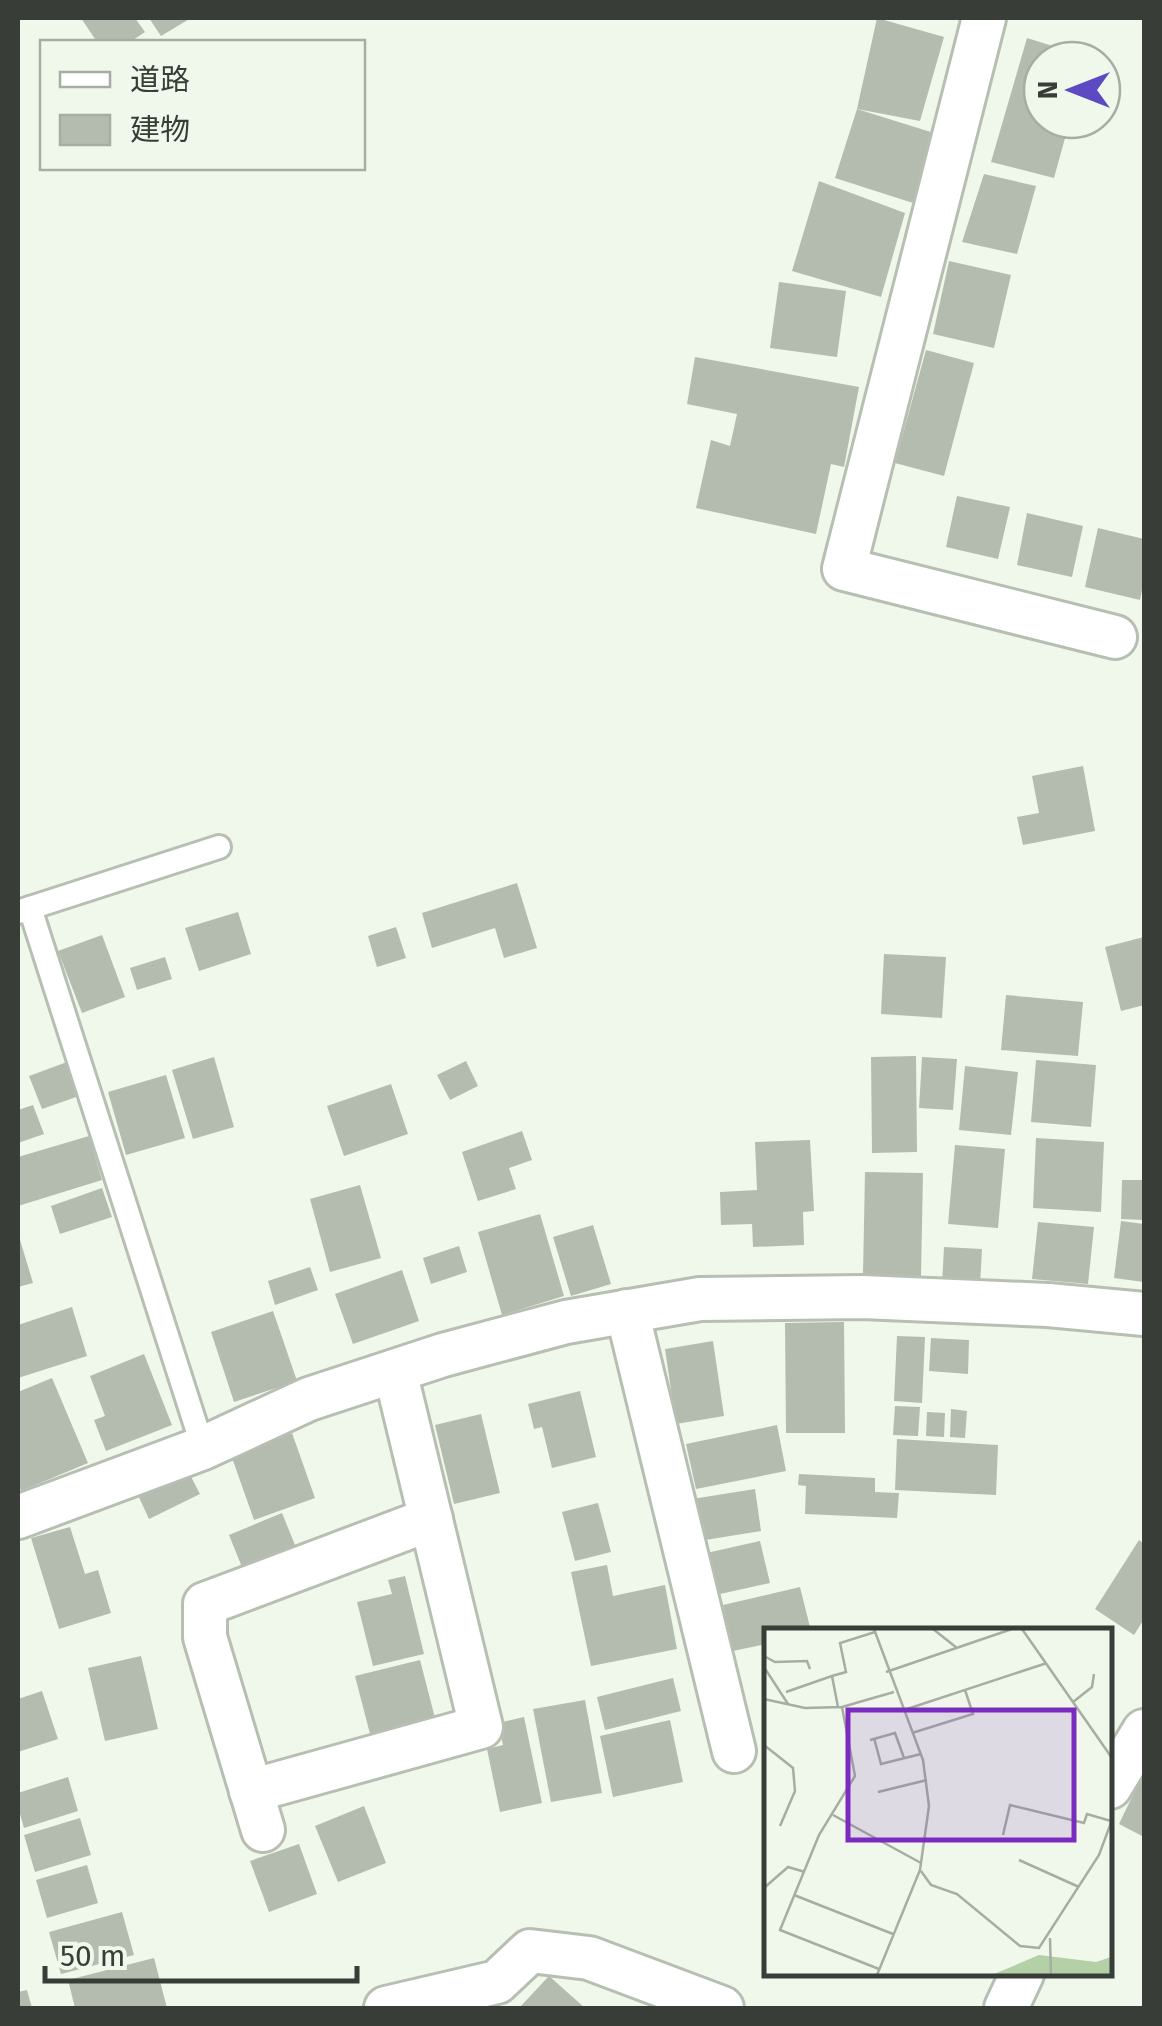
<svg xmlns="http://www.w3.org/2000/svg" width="1162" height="2026" viewBox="0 0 1162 2026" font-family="'Fira Sans','Noto Sans JP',sans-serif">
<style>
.building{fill:#b4bcaf}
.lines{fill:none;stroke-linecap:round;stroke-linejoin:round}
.service-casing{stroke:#b6bfb2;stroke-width:28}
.minor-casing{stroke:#b6bfb2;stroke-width:48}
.service{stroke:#fff;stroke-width:22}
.minor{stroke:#fff;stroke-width:42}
.inset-road{fill:none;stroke:#a6ada3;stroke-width:2.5}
.view{fill:#7b2cbf;fill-opacity:0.15;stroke:#7b2cbf;stroke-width:5}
.inset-edge{fill:none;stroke:#393d37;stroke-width:5}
</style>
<rect width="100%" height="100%" fill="#eff8eb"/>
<g class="building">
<polygon points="81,18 135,18 145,32 130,42 97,42"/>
<polygon points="149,18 191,18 161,36"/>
<polygon points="877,18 944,37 920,121 857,109 934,133 913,203 835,178 857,109"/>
<polygon points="1027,38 1094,59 1042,60 1042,120 1070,120 1054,178 991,162"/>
<polygon points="984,174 1036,186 1017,254 962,242"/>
<polygon points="819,181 905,213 881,297 792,271"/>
<polygon points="949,261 1011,275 994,348 933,334"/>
<polygon points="779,282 846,291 837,357 770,348"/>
<polygon points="926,350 974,363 944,476 895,463"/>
<polygon points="695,357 859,387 844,467 831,464 816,534 696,508 711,440 730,446 737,414 687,404"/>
<polygon points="957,496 1010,507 998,559 946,547"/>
<polygon points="1027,513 1083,526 1072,577 1017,565"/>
<polygon points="1098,528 1144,539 1144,580 1140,600 1085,587"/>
<polygon points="1083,766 1095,831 1023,845 1017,817 1039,813 1032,776"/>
<polygon points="517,883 537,948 504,958 495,928 432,948 422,913"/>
<polygon points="238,912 251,954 199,971 185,928"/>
<polygon points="396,927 406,958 377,967 368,936"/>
<polygon points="102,935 125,997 82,1013 58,951"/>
<polygon points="1144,937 1144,1005 1121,1011 1105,947"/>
<polygon points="884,954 946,957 942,1018 881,1014"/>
<polygon points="165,957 172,979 137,990 130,968"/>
<polygon points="1006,995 1083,1002 1078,1056 1001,1050"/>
<polygon points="916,1056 917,1152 872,1153 871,1057"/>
<polygon points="214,1057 234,1127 193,1139 172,1070"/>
<polygon points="922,1057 957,1059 953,1110 919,1108"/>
<polygon points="1036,1060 1096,1065 1091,1127 1031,1122"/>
<polygon points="466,1061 478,1086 450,1100 437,1075"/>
<polygon points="67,1062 79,1096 42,1109 29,1076"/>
<polygon points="965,1066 1018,1072 1011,1135 959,1130"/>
<polygon points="166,1075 185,1138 126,1155 108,1092"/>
<polygon points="391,1084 408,1134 344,1156 327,1106"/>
<polygon points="33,1105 44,1134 18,1143 18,1110"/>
<polygon points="522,1131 532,1160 509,1168 516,1189 478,1201 462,1152"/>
<polygon points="89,1136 102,1180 18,1206 18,1157"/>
<polygon points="1036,1138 1104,1142 1101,1212 1033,1208"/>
<polygon points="810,1140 814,1211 803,1212 804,1245 753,1247 752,1224 721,1225 720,1192 757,1190 755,1142"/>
<polygon points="955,1145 1005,1149 998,1228 948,1224"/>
<polygon points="865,1172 923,1173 921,1276 863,1275"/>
<polygon points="1122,1180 1144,1180 1144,1220 1121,1219"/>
<polygon points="360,1185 381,1258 330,1272 310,1199"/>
<polygon points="102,1188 112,1217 60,1234 51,1206"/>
<polygon points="540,1214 564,1296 502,1315 478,1232"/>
<polygon points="1121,1221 1144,1224 1144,1282 1114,1278"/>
<polygon points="1038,1222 1094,1227 1088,1284 1032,1279"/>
<polygon points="593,1225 611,1284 571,1296 553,1237"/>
<polygon points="18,1233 33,1283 18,1287"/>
<polygon points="459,1246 467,1272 431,1284 423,1258"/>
<polygon points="944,1247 982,1249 980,1286 942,1285"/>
<polygon points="310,1267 318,1290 275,1305 268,1281"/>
<polygon points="402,1270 419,1321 353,1344 335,1294"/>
<polygon points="72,1307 87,1356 18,1378 18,1325"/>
<polygon points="273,1311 297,1381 234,1402 211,1332"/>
<polygon points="844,1322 845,1433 786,1433 785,1323"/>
<polygon points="897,1336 925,1337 922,1403 894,1401"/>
<polygon points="931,1338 969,1340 968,1374 929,1371"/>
<polygon points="713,1341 724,1416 676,1424 665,1349"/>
<polygon points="144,1354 172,1425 106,1451 94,1420 105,1416 90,1376"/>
<polygon points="52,1378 88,1463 21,1491 18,1483 18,1392"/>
<polygon points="580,1391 596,1457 552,1468 542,1427 534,1429 528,1404"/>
<polygon points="895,1406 920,1407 918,1436 893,1435"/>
<polygon points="951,1409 967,1411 965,1438 950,1437"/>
<polygon points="927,1412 945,1413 944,1437 926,1436"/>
<polygon points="481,1414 500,1493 454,1504 435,1425"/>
<polygon points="777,1425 786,1471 696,1489 686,1444"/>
<polygon points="292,1433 315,1498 254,1520 231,1455"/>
<polygon points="897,1439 998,1445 996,1495 895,1490"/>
<polygon points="187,1469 200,1494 149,1519 137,1493"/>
<polygon points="799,1474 875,1478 875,1492 899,1493 897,1518 805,1514 806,1486 798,1485"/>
<polygon points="755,1489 761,1531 699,1541 692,1499"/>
<polygon points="598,1503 611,1552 575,1561 562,1512"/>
<polygon points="282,1513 297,1550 244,1572 229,1535"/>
<polygon points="70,1527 85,1574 98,1570 111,1613 59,1629 31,1538"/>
<polygon points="1139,1540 1144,1544 1144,1619 1134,1635 1095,1609"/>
<polygon points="760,1541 770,1583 711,1596 702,1554"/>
<polygon points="607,1565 613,1596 665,1585 677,1649 591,1666 571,1572"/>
<polygon points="405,1576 424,1654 373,1666 357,1602 392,1594 388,1580"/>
<polygon points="800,1587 811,1631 767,1631 767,1644 733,1651 723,1605"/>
<polygon points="141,1656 158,1729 105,1741 88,1668"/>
<polygon points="420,1660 435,1718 370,1734 355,1676"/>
<polygon points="673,1678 681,1711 605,1730 597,1697"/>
<polygon points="42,1691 58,1739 18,1752 18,1699"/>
<polygon points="585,1700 602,1793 551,1802 533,1709"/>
<polygon points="524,1717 542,1803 500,1812 487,1749 503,1745 498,1723"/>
<polygon points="670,1720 683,1782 613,1797 600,1736"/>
<polygon points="1144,1772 1144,1837 1119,1824"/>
<polygon points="68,1777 78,1811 24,1828 18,1807 18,1793"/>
<polygon points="364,1806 386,1863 338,1882 315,1826"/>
<polygon points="80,1818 91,1855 35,1872 24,1835"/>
<polygon points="299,1844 317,1894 269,1912 250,1861"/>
<polygon points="87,1865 98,1903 47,1918 36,1880"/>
<polygon points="122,1912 134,1955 61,1974 49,1932"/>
<polygon points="154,1958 167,2008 75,2008 68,1980"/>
<polygon points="549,1976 585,2008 519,2008"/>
<polygon points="27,1990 32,2008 18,2008 18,1992"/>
</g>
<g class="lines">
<defs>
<g id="service">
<polyline points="30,908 219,847"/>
<polyline points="18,912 30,908 203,1448"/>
</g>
<g id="minor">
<polyline points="984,18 844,569 1115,637"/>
<polyline points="627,1311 734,1751"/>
<polyline points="18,1517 203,1448 309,1399 443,1355 566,1322 700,1299 862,1297 1048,1305 1144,1314"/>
<polyline points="1110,1787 1144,1731"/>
<polyline points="251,1791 481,1727 395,1371"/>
<polyline points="263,1830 205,1637 205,1604 431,1519"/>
<polyline points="386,2008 497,1982 530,1951 589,1958 722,2008"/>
<polyline points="1006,2008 1022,1974"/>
</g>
</defs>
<use href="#service" class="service-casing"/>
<use href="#minor" class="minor-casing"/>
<use href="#service" class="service"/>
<use href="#minor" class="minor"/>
</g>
<g transform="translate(764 1628)">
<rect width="348" height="348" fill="#eff8eb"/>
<path d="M275,327L332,334L347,329V347H228Z" fill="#b4d0a6"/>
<path class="inset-road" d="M110,1L159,132L165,178L156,242L113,347M169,1L193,20M258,1L348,130M0,28L11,34L43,33L46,41M0,39L24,76M122,44L248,1M68,48L82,44L76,15L111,4M22,64L68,48L74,79M0,71L41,80L78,79L130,64M309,74L328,59L330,46M78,79L91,148L55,207L16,302L115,341M140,82L283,35M148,105L209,86L201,62M110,110L117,136L157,126M106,112L131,105L140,130M0,117L29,140L31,163L16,198M114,164L163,152M69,187L157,235M239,207L246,177L320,195L323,186L347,193M255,232L315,259M157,243L167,257L193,266L256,318L275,320L335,227L348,192M0,260L24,239L41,244M30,267L129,306M286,310L287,347"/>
<path class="view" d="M84,82H310V212H84Z"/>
<rect width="348" height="348" class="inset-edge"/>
</g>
<rect width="1162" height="2026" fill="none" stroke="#393d37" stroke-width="40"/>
<rect x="40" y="40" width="325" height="130" fill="#eff8eb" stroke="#a6ada3" stroke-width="2.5"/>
<rect x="60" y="72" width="50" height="15" fill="#ffffff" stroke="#a6ada3" stroke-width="2.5"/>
<text x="130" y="90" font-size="30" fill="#393d37">道路</text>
<rect x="60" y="115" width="50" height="30" fill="#b4bcaf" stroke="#a6ada3" stroke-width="2.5"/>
<text x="130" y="140" font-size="30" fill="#393d37">建物</text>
<g transform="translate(1072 90) rotate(270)"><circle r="48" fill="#eff8eb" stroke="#a6ada3" stroke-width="2.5"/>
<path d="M0-8L18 38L0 25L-18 38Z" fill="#5d4ac3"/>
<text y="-15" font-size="28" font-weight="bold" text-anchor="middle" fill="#393d37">N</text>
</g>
<path d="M45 1966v15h312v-15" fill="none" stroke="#393d37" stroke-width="5"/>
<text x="60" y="1966" font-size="30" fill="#393d37" stroke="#eff8eb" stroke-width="8" paint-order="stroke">50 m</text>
</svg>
